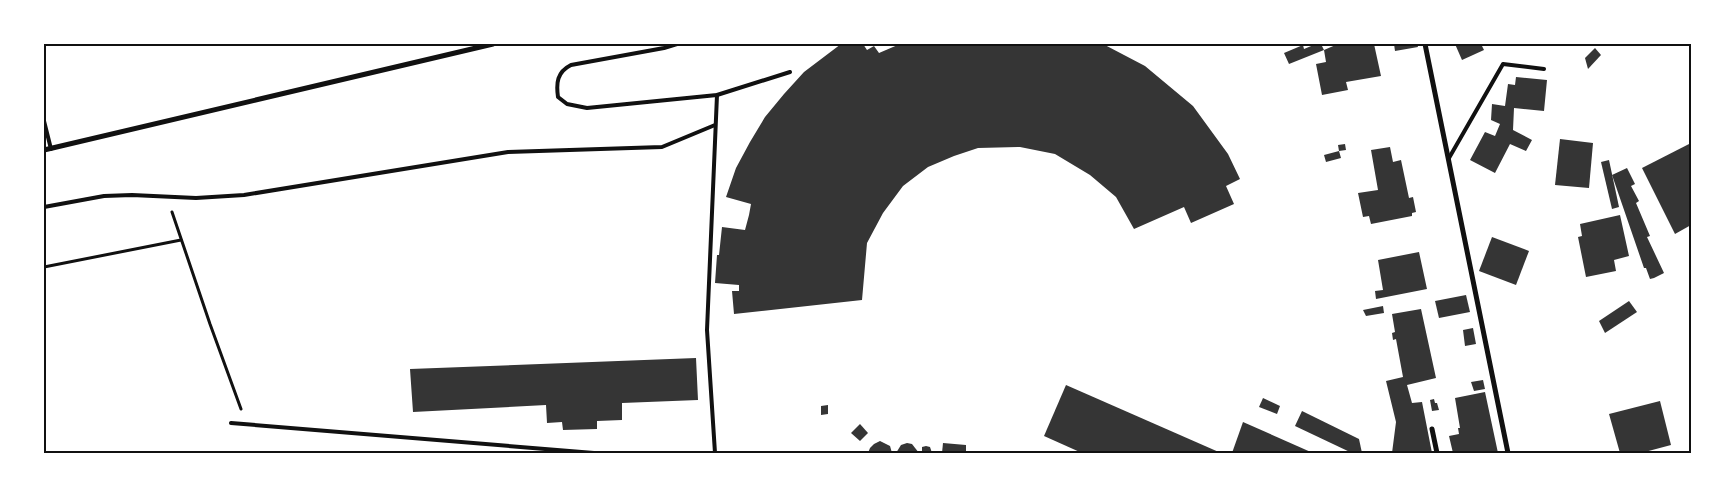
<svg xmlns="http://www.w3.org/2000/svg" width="1735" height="497" viewBox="0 0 1735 497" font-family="'Noto Serif',serif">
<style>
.building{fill:#353535}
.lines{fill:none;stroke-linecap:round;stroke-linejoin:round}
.path{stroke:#111;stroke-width:3}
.service{stroke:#111;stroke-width:4}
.minor{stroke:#111;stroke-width:5}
.neatline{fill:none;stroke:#111;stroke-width:2}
</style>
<rect width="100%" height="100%" fill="#fff"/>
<g class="building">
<polygon points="841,44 863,44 867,50 874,46 879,53 900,44 1103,44 1145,66 1193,106 1228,154 1240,179 1226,186 1234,204 1191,223 1184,207 1134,229 1116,197 1090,175 1055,154 1020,147 978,148 954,156 928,167 903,186 883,213 867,243 862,300 734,314 732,291 739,291 739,285 715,283 717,255 719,255 722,227 745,230 749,215 751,204 726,197 736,168 750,142 765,117 784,94 804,72"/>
<polygon points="1316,44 1321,44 1324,50 1338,44 1374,44 1381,76 1346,82 1348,90 1322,95 1316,64 1326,62 1324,50 1289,64 1284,53 1303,45 1304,49"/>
<polygon points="1394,44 1417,44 1418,47 1395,51"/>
<polygon points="1455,44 1481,44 1484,50 1462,60"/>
<polygon points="1595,48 1601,55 1588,69 1585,58"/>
<polygon points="1516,77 1547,80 1544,111 1514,108 1513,130 1532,140 1526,151 1510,144 1495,173 1470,160 1485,132 1495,136 1500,124 1491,120 1492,104 1505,106 1508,84 1515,85"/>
<polygon points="1560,139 1593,143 1589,188 1555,185"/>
<polygon points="1691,143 1691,225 1675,234 1642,168"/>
<polygon points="1345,144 1346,150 1339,151 1341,158 1326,162 1324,155 1339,151 1338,145"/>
<polygon points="1390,147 1393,162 1401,160 1409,198 1413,197 1416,212 1412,213 1412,216 1371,224 1369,216 1363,217 1358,193 1378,190 1371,150"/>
<polygon points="1609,160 1619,207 1612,209 1601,162"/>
<polygon points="1627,168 1635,184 1631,186 1639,201 1636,203 1650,236 1647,237 1664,273 1654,278 1650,279 1646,268 1644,268 1612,175"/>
<polygon points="1620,215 1629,256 1614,260 1616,271 1586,277 1578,237 1582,236 1580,224"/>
<polygon points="1492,237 1529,251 1516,285 1479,271"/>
<polygon points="1419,252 1427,289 1376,299 1375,291 1383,290 1378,260"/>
<polygon points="1466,295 1470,312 1439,318 1435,301"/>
<polygon points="1629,301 1637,312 1605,333 1599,321"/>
<polygon points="1383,306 1384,313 1366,316 1363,310"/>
<polygon points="1421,309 1436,378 1407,385 1412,403 1422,402 1432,453 1392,453 1396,422 1386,381 1403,377 1396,339 1393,340 1392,333 1395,332 1392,314"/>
<polygon points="1473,328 1476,344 1465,346 1463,330"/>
<polygon points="696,358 698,400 622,403 622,420 597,421 597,429 563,430 562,422 547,423 546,405 413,412 410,369"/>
<polygon points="1483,380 1485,389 1474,391 1471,382"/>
<polygon points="1066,385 1221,453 1082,453 1044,436"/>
<polygon points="1485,392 1498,453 1453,453 1449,436 1459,434 1458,428 1460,428 1455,398"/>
<polygon points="1263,398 1280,406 1277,414 1259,407"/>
<polygon points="1434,399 1435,403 1437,403 1439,410 1432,411 1430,400"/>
<polygon points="1660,401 1671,445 1641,453 1620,453 1609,414"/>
<polygon points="828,405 828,414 821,415 821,406"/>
<polygon points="1302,411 1359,439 1362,453 1352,453 1295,426"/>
<polygon points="1243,422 1313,453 1232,453"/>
<polygon points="860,424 868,433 860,441 851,433"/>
<polygon points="880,441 890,446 892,453 868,453 870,448 874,444"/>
<polygon points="907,443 912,444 919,453 896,453 901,445"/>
<polygon points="943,443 966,445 966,453 942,453"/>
<polygon points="926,446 930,447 932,453 922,453 922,447"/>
</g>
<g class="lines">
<g class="path">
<polyline points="172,212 210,324 241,409"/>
<polyline points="44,267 181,240"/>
</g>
<g class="service">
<path d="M677,44L664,48L571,65C557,72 556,83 558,97L567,104L587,108L717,95L790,72"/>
<polyline points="44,121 51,149"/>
<polyline points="1449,158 1503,64 1544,69"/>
<polyline points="44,207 104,196 132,195 196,198 244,195 508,152 662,147 715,125"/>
<polyline points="231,423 594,453"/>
<polyline points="715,453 707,330 717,95"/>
</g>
<g class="minor">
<polyline points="1425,44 1508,453"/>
<polyline points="44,150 493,44"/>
<polyline points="1432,429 1437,453"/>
</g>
</g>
<rect width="1735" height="497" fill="none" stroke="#ffffff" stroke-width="90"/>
<rect x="45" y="45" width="1645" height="407" class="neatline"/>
</svg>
